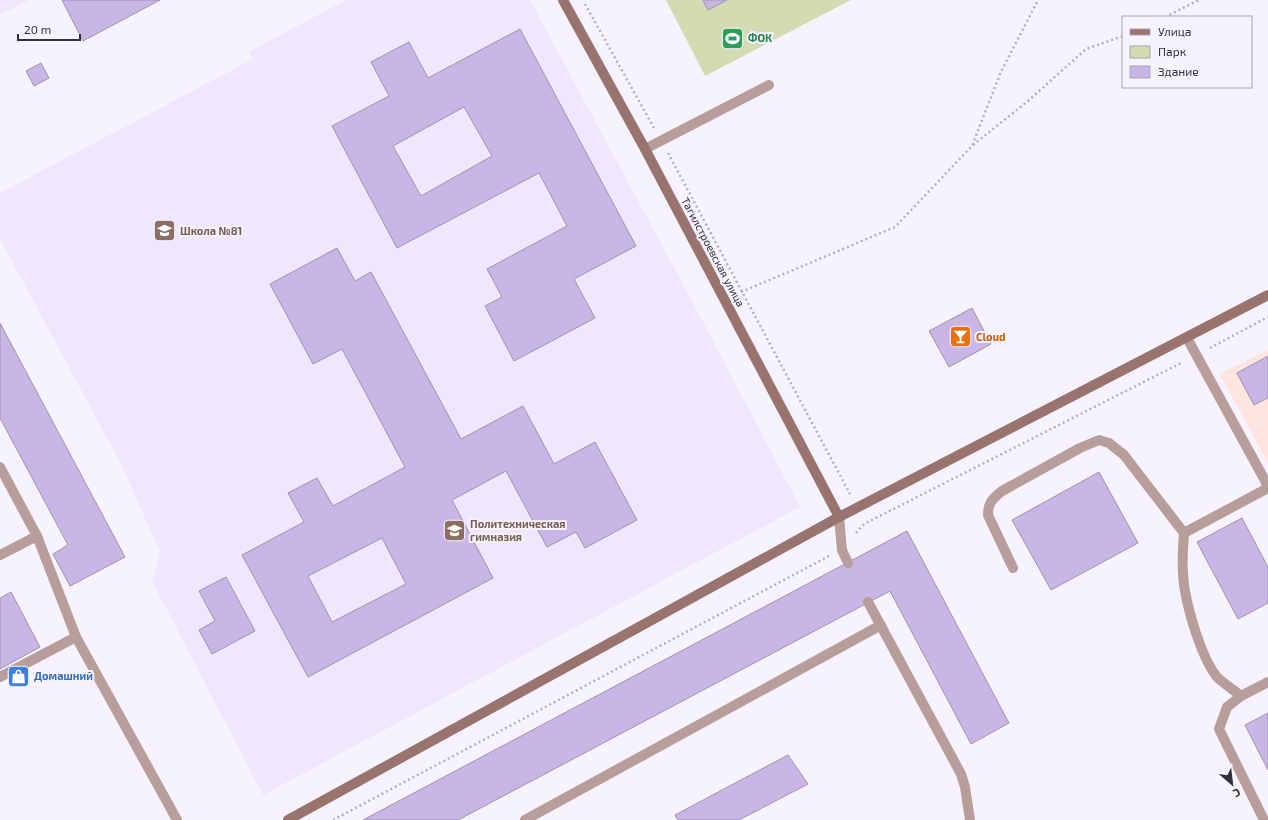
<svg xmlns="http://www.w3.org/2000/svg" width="1268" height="820" viewBox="0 0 1268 820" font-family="'Exo 2',sans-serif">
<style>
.education{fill:#eee7fd}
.medical{fill:#ffe4df}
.green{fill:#d3dbb3}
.building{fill:#c9b6e6;stroke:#9d94ac;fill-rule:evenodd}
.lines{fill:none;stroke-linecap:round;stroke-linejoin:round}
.path{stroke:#b4b0bb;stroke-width:2.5;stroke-dasharray:2 3;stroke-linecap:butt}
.lane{stroke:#b89e9a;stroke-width:10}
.secondary{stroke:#99746f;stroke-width:10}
.labels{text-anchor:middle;stroke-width:4;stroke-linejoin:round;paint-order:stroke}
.leisure-label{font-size:11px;font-weight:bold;fill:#27864d;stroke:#f7f3fe;text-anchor:start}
.education-label{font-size:11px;font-weight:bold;fill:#785e54;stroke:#f7f3fe;text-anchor:start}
.street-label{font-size:11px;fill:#332f39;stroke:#f7f3fe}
.food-label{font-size:11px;font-weight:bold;fill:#c56008;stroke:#f7f3fe;text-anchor:start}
.shop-label{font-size:11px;font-weight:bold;fill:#366cbe;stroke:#f7f3fe;text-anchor:start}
</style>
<rect width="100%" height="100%" fill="#f7f3fe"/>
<g class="education">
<polygon points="0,0 28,0 28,1 0,15"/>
<polygon points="346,0 530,0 691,299 800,507 263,795 152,581 160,552 122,466 0,239 0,193 253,59 249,52"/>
</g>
<polygon class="medical" points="1268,350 1268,464 1220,374"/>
<polygon class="green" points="666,0 851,0 705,76"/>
<g class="building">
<polygon points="62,0 160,0 83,41"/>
<polygon points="703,0 727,0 708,10"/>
<path d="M520,29L636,246L574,279L595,318L514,361L485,306L502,297L487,269L567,226L539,173L397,248L332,126L389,96L371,62L409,42L428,78ZM464,107L492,156L421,196L393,146Z"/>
<polygon points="41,63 49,78 34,86 26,71"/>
<path d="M337,248L355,281L371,272L461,439L523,406L554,464L595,442L637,520L585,548L576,532L547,547L506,471L452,500L493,578L308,677L242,555L304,522L288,493L317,478L333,506L405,467L342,349L313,364L270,284ZM382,538L406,584L332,622L308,576Z"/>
<polygon points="972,308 991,344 949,367 929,331"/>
<polygon points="0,323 125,557 70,586 53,554 68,545 0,418"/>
<polygon points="1268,356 1268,398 1254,405 1237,373"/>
<polygon points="1099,472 1138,543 1051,590 1012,520"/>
<polygon points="1242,518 1268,567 1268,603 1238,619 1197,542"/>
<polygon points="907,531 1009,723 971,744 890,591 458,820 363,820"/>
<polygon points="226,577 255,631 212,654 199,630 215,621 199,591"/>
<polygon points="11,592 40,647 0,669 0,598"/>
<polygon points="1268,713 1268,770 1245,725"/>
<polygon points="788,755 808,784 739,820 678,820 675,815"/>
</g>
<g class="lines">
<g class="path">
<polyline points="585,4 654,128"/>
<polyline points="1165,17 1199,0"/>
<polyline points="973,145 1028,101 1086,49 1123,36"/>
<polyline points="668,153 850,494"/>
<polyline points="741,292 895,227 972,146 1000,74 1038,0"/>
<polyline points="1210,348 1268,317"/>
<polyline points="856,533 864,524 1183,362"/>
<polyline points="333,820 829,556"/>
</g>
<g class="lane">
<polyline points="645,149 769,85"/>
<polyline points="1187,338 1268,486"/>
<polyline points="0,467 37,536 76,637 177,820"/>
<polyline points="839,517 842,550 848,563"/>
<path d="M1184,533C1183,546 1182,559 1183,573C1184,599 1200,656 1217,677C1224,684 1234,690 1241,696"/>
<polyline points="0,555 37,536"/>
<path d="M1013,568L988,515C988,503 992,499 1002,491L1080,448L1099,440L1109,443L1124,455L1184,533L1268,488"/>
<polyline points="868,602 961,774 965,787 970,820"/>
<polyline points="0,677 76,637"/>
<polyline points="525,820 881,625"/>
<polyline points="1264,820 1219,729 1227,707 1241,696 1268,682"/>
</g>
<g class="secondary">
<polyline points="563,0 645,149 839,517"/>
<polyline points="288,820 839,517 1268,295"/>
</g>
</g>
<defs>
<symbol id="stadium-square" viewBox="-11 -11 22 22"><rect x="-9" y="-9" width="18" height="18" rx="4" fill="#2e9e5b" stroke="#f7f3fe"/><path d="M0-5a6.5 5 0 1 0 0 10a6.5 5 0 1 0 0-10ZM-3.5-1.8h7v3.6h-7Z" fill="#fff"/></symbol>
<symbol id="school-square" viewBox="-11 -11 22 22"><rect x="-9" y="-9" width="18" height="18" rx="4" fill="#8d6e63" stroke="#f7f3fe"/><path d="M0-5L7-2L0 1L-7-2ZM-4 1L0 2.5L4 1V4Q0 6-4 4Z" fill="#fff"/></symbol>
<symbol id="bar-square" viewBox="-11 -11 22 22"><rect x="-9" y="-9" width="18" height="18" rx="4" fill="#e8710a" stroke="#f7f3fe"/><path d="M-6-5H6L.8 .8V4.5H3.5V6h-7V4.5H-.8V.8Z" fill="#fff"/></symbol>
<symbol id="shop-square" viewBox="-11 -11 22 22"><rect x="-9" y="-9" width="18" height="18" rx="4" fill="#3f7fe0" stroke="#f7f3fe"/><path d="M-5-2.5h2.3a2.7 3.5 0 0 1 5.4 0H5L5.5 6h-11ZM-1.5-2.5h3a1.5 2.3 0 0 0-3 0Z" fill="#fff"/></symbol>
</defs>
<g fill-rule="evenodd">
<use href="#stadium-square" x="720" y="26" width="25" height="25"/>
<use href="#school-square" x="152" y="218" width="25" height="25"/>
<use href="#bar-square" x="948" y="324" width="25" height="25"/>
<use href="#school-square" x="442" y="518" width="25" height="25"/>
<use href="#shop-square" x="6" y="664" width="25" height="25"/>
</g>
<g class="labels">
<g class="leisure-label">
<text x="748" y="42">ФОК</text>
</g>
<g class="education-label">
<text x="180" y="235">Школа №81</text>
<text x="470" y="528">Политехническая<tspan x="470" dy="13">гимназия</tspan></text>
</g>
<g class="street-label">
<text transform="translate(713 252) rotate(62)" y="4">Тагилстроевская улица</text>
</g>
<g class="food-label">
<text x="976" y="341">Cloud</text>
</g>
<g class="shop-label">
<text x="34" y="680">Домашний</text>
</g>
</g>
<rect x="1122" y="16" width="130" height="72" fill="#f7f3fe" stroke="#a9a5af"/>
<rect x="1130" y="29" width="20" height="6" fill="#99746f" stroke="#a9a5af"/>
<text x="1158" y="36" font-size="12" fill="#332f39">Улица</text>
<rect x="1130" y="46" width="20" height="12" fill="#d3dbb3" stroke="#a9a5af"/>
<text x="1158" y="56" font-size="12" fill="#332f39">Парк</text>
<rect x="1130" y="66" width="20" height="12" fill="#c9b6e6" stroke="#a9a5af"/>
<text x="1158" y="76" font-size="12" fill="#332f39">Здание</text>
<g transform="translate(1232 784) rotate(152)" stroke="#f7f3fe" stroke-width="3" paint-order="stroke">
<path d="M0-3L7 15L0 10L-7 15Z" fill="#332f39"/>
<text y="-6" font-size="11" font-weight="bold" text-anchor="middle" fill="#332f39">С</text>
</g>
<path d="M18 34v6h62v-6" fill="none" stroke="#332f39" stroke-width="2"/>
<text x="24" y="34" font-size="12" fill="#332f39" stroke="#f7f3fe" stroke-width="3" paint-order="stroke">20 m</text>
</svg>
